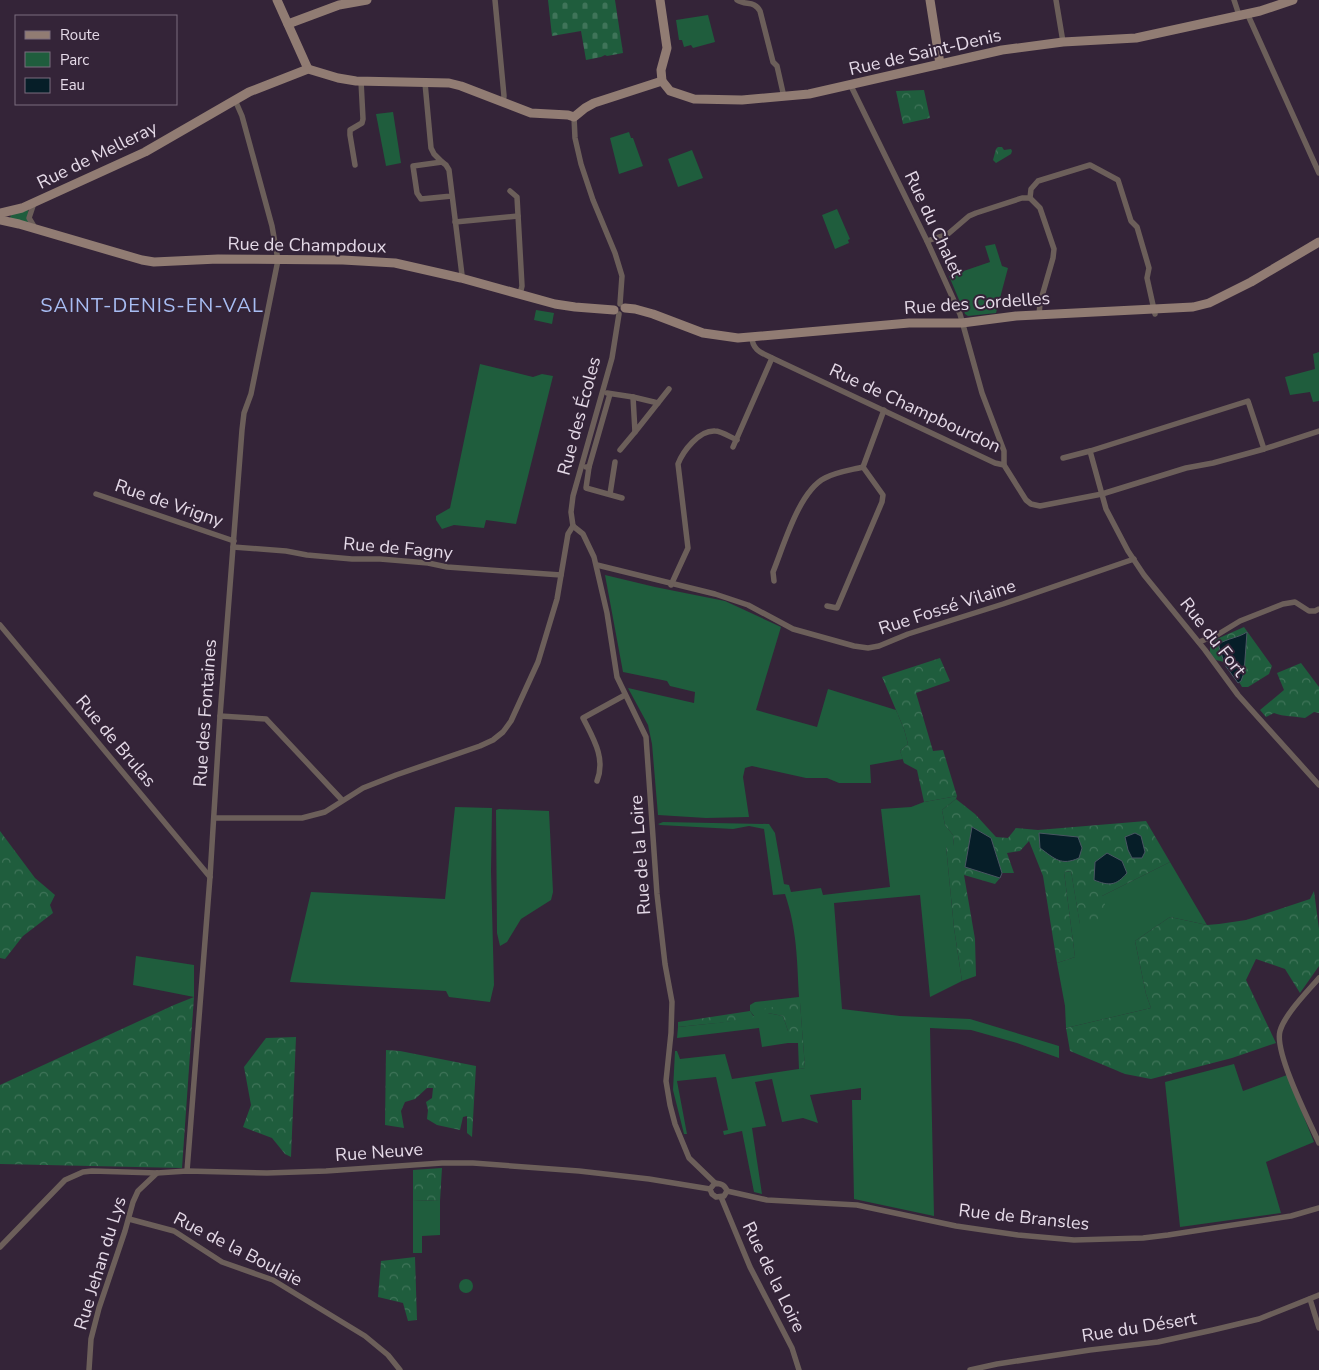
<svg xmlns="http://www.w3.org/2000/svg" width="1319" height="1370" viewBox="0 0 1319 1370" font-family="'Nunito Sans',sans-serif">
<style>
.green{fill:#1f5d3d}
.forest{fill:url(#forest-crowns)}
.cemetery{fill:url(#cemetery-stones)}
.water{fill:#061e28;stroke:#495662}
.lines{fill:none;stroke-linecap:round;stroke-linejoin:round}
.street{stroke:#6c5f5a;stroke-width:5.5}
.secondary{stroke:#917c73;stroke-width:9}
.labels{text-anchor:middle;stroke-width:4;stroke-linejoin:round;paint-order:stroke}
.street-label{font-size:18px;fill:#e5dae8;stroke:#342438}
.quarter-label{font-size:20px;letter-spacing:1px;fill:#a8bdf3;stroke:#342438}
</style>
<defs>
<pattern id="forest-crowns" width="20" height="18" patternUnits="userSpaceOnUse" patternTransform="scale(1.25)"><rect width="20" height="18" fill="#1f5d3d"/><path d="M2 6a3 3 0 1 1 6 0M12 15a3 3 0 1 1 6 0" fill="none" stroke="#3f7459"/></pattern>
<pattern id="cemetery-stones" width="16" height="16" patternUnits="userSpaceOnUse" patternTransform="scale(1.25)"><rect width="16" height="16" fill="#1f5d3d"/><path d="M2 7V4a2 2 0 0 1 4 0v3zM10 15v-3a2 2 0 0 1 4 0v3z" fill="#3f7459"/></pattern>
</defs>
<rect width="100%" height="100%" fill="#342438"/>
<g class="green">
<polygon points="708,15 715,42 693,48 691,45 684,47 682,40 679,40 676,20"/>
<polygon points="393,112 401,163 386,166 376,114"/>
<polygon points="629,132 631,138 633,138 643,166 619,174 610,138"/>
<polygon points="692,150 703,178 678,187 668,159"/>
<polygon points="28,209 30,224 9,220 11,215"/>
<polygon points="837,209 850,239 848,240 849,243 835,249 822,215"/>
<polygon points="995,244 1002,266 1008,268 996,313 968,316 965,314 949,276 990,262 985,246"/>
<polygon points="536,310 554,313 552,324 534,320"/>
<polygon points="1319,352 1319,401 1313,402 1310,392 1290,395 1285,377 1315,369 1313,354"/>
<polygon points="480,364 533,377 542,374 553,376 516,524 486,520 484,528 454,525 442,529 436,520 436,516 450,508"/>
<polygon points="605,575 655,587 725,601 781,627 756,710 817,727 828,689 896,710 904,729 908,744 900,751 903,759 870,765 871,783 839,783 827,778 806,778 752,766 745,768 743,777 749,817 706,818 658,815 652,744 648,725 628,688 694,703 695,692 670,686 667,681 623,672"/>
<path d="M957,796L956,799L942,810L945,825L953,835L954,846H946L954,928L962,981L930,997L920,895L834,903L842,1009L900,1016L970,1019L1059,1046V1058L1017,1043L971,1030L930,1028L934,1216L854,1199L852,1100H861V1088L810,1095L818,1123L803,1118L782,1122L772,1079L755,1082L766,1126L752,1128L762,1194L754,1192L742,1131L724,1135L723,1131L728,1130L716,1077L677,1081L687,1134H684L673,1090L675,1051H677L680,1059L725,1054L732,1079L805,1068L800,1003L768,1013L783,1016L788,1031V1043L762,1047L759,1028L677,1038L678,1027C703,1024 730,1023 754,1016L750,1011V1005L755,1002L799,997C797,959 797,930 785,894L773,895L764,829L749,826L733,829L660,825L658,824L663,822L769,824L775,833L784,884L789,885L791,892L821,888L823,895L890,887L881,809L911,807L924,802Z"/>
<polygon points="455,807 492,808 491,871 494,985 490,1002 449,997 446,991 290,982 311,892 445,899"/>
<polygon points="499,809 549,811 553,892 551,900 521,919 507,942 500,946 497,933 496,810"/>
<polygon points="1170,862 1207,925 1170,917 1135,941 1146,994 1151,1008 1066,1028 1065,1006 1057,963 1075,957 1064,872 1071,871 1080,924 1102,896"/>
<polygon points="136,956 194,965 194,997 133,985"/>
<polygon points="1234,1064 1243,1091 1287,1075 1314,1142 1266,1162 1281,1213 1180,1227 1165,1082"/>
<polygon points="413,1200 440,1201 440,1235 422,1236 422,1253 413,1253"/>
<circle cx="466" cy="1286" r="7"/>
</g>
<g class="forest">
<polygon points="924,90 930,118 903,124 896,91"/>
<polygon points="998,147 1002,147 1004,150 1011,149 1012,151 1011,154 996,163 993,160 996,149"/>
<polygon points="1244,627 1272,666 1269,674 1248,687 1242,687 1228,663 1216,660 1210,653 1210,642"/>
<polygon points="940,658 950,681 916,693 933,751 943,750 957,796 924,802 917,770 904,763 900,751 908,744 904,729 882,677"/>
<path d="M1301,663L1319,687V713L1314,712L1305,718C1294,716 1284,717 1274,713L1266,717L1260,710L1284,690L1277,673Z"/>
<polygon points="956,799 975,814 996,837 1008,838 1016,828 1038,830 1146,821 1170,862 1102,896 1109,916 1080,925 1071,871 1064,872 1075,957 1057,963 1043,876 1029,841 1020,851 1007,853 1014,873 1002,873 991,838 972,827 965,867 1000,878 995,884 964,875 975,939 976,976 962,981 954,928 946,846 954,846 953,835 945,825 942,810"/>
<polygon points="0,831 35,878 55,895 50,905 53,913 23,936 5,959 0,958"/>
<polygon points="1314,891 1319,929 1319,966 1300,993 1285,969 1256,959 1246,980 1276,1043 1232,1058 1151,1079 1125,1074 1070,1051 1066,1028 1151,1008 1146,994 1135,941 1170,917 1207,925 1219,924 1246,920 1310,899"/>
<polygon points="194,997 182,1168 0,1164 0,1085 174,1005"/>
<polygon points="800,1002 805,1068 799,1069 798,1043 788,1043 788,1031 783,1016 768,1013 763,1009"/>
<path d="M750,1011L754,1017C730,1023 703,1024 678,1027V1022Z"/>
<polygon points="296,1037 291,1157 285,1154 272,1138 243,1127 251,1105 244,1067 266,1038"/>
<polygon points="386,1050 400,1051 476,1066 472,1137 467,1133 467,1116 463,1117 460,1130 437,1125 427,1119 428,1110 426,1102 432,1098 433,1088 427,1088 415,1099 405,1102 401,1111 404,1128 385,1125"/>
<polygon points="442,1168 440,1201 413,1200 413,1170"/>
<polygon points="415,1257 417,1320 408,1321 403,1303 378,1297 381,1261"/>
</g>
<polygon class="cemetery" points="548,0 615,0 623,53 607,56 605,55 601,57 586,60 581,31 552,36"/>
<g class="water">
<path d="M1247,632L1244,673L1241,681L1238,683L1225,665L1219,647V644C1228,638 1238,638 1247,632Z"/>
<polygon points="972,827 991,838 1002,873 1000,878 965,867"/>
<path d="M1039,833L1078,837L1082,848L1079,858C1061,866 1055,859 1040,848Z"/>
<polygon points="1135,833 1141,836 1145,852 1142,858 1132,858 1128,850 1125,837"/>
<path d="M1107,853L1122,861L1127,873C1116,886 1109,886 1094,880L1095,862Z"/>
</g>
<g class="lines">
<g class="street">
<polyline points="495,0 504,96 503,102"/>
<path d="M737,0C746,6 754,0 760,11L773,62L777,66L784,97"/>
<polyline points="1056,0 1063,42"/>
<polyline points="1234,0 1239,15"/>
<polyline points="1247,13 1319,173"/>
<polyline points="425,83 431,148 434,154 442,162"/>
<polyline points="851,86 927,241 960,314 982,393 1004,451 1004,465"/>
<polyline points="574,117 575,138 581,164 593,200 615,253 622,276 620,304"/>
<polyline points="355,165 350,135 350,130 362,123 363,119 361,81"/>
<polyline points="510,191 517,197 522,286 520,294"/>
<polyline points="452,196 421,199 417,193 413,166 442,162 446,165 449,170 462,275 461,278"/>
<polyline points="1030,198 1031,189 1038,181 1090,165 1118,180 1131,221 1137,227 1149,268 1147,278 1155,314"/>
<polyline points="34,203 29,218 35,228"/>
<polyline points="455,222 518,216"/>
<polyline points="927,241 948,234 969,216 976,213 1022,198 1030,198 1040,208 1054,249 1053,258 1040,303 1039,316"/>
<path d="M752,337C752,350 762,353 772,358L995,463L1004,465L1026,500L1031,504L1040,506L1102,494L1186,468L1213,463L1264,449L1319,431"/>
<polyline points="607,393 633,397 658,403"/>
<polyline points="633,397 635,432 669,389"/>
<polyline points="733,447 772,358"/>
<polyline points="1264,449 1248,401 1090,451 1106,509 1128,551 1144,575 1205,650 1238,695 1319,785"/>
<polyline points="620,450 635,432"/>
<polyline points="1063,458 1090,451"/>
<polyline points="586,467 589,467 586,488 622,498"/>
<polyline points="589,467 610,394"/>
<polyline points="96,494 234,541"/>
<polyline points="610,494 615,462"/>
<polyline points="573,526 583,534 594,557 607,613 617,677 646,737 657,894 665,964 672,1002 671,1033 666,1081 670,1105 675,1124 689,1158 715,1183"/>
<polyline points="573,526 571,512 573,496 612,358 619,314"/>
<polyline points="233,547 286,551 307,555 352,559 380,559 428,563 447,567 561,575"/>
<polyline points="597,565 715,594 748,605 793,629 854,646 868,648 879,646 908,634 1003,604 1134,559"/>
<path d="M774,581L773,572C784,545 799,491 825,478C836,472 851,470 863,467"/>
<path d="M671,585L688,548L678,464C683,451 699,430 715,431C721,431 730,437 737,440"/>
<polyline points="827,606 837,608 882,502 883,495 863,467 884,410"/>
<polyline points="0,625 210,877"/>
<polyline points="1199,642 1217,635 1240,621 1283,604 1295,602 1309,611 1315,611 1319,609"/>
<polyline points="220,716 266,719 342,800"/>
<path d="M597,781C606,758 593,738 583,718L625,695"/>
<polyline points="214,818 302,818 325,812 363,788 396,775 480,746 493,740 503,732 511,721 538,662 557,599 568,534 573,526"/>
<path d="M1319,978C1307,992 1285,1014 1280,1031C1274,1052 1309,1121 1319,1143"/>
<polyline points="187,1171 210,877 220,716 242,430 244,413 251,394 278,260 272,226 242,116 235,100"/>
<path d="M715,1183C722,1184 725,1185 727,1191L724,1196L716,1197L712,1194L710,1189Z"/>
<polyline points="727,1191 767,1200 857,1205 956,1226 1018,1235 1074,1240 1143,1238 1168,1235 1291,1216 1319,1208"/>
<polyline points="721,1197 750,1267 792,1348 799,1370"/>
<polyline points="129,1219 174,1231 222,1262 273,1280 365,1336 388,1355 400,1370"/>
<polyline points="0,1247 65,1180 83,1172 92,1171 157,1173 187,1171 267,1173 326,1171 442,1163 473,1163 579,1171 649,1179 710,1189"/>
<polyline points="1310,1299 1319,1328"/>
<polyline points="89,1370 91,1339 99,1308 125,1231 133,1202 138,1191 157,1173"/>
<polyline points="970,1370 997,1364 1090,1350 1158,1342 1213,1330 1259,1319 1319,1295"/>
</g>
<g class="secondary">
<polyline points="277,0 308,69"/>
<polyline points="660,0 667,48 661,70 662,81 670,91 694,99 742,100 809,94 1002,50 1063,42 1136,38 1260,11 1293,0"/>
<polyline points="930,0 940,64"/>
<polyline points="288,24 339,5 367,0"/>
<polyline points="1,213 22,208 145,152 249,92 308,69 338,78 356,81 449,83 461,86 531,113 568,115 574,117 585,108 594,103 662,81"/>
<polyline points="0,220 19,224 142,260 154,262 218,259 343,260 395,263 461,278 555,304 575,307 614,310"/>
<polyline points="625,308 635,309 653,314 703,333 738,338 909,323 962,323 1016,316 1193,307 1209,303 1251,282 1319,242"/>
</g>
</g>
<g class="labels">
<g class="street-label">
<text transform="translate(925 52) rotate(-13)" y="6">Rue de Saint-Denis</text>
<text transform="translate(97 155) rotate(-26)" y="6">Rue de Melleray</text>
<text transform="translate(934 224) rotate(65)" y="6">Rue du Chalet</text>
<text transform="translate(307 245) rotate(1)" y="6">Rue de Champdoux</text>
<text transform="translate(977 303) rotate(-4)" y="6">Rue des Cordelles</text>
<text transform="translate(915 408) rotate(25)" y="6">Rue de Champbourdon</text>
<text transform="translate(579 416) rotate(-75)" y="6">Rue des Écoles</text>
<text transform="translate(169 503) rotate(19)" y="6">Rue de Vrigny</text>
<text transform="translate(398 548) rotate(5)" y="6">Rue de Fagny</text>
<text transform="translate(947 607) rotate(-18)" y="6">Rue Fossé Vilaine</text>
<text transform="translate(1213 637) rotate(52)" y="6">Rue du Fort</text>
<text transform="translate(205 713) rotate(-86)" y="6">Rue des Fontaines</text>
<text transform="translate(116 741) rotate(50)" y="6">Rue de Brulas</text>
<text transform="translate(640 855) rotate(-94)" y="6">Rue de la Loire</text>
<text transform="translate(379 1152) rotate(-4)" y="6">Rue Neuve</text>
<text transform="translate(1024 1217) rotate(6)" y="6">Rue de Bransles</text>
<text transform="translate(238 1249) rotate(27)" y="6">Rue de la Boulaie</text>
<text transform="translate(100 1263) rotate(-73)" y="6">Rue Jehan du Lys</text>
<text transform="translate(774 1277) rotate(64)" y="6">Rue de la Loire</text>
<text transform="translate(1139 1327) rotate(-9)" y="6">Rue du Désert</text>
</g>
<g class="quarter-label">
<text x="152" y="312">SAINT-DENIS-EN-VAL</text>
</g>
</g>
<rect x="15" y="15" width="162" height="90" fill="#342438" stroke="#7b6d7e"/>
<rect x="25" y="31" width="25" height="8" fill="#917c73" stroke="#7b6d7e"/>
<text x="60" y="40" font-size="15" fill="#e5dae8">Route</text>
<rect x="25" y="52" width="25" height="15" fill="#1f5d3d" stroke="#7b6d7e"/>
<text x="60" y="65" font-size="15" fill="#e5dae8">Parc</text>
<rect x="25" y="78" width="25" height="15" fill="#061e28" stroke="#7b6d7e"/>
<text x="60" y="90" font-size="15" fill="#e5dae8">Eau</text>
</svg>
